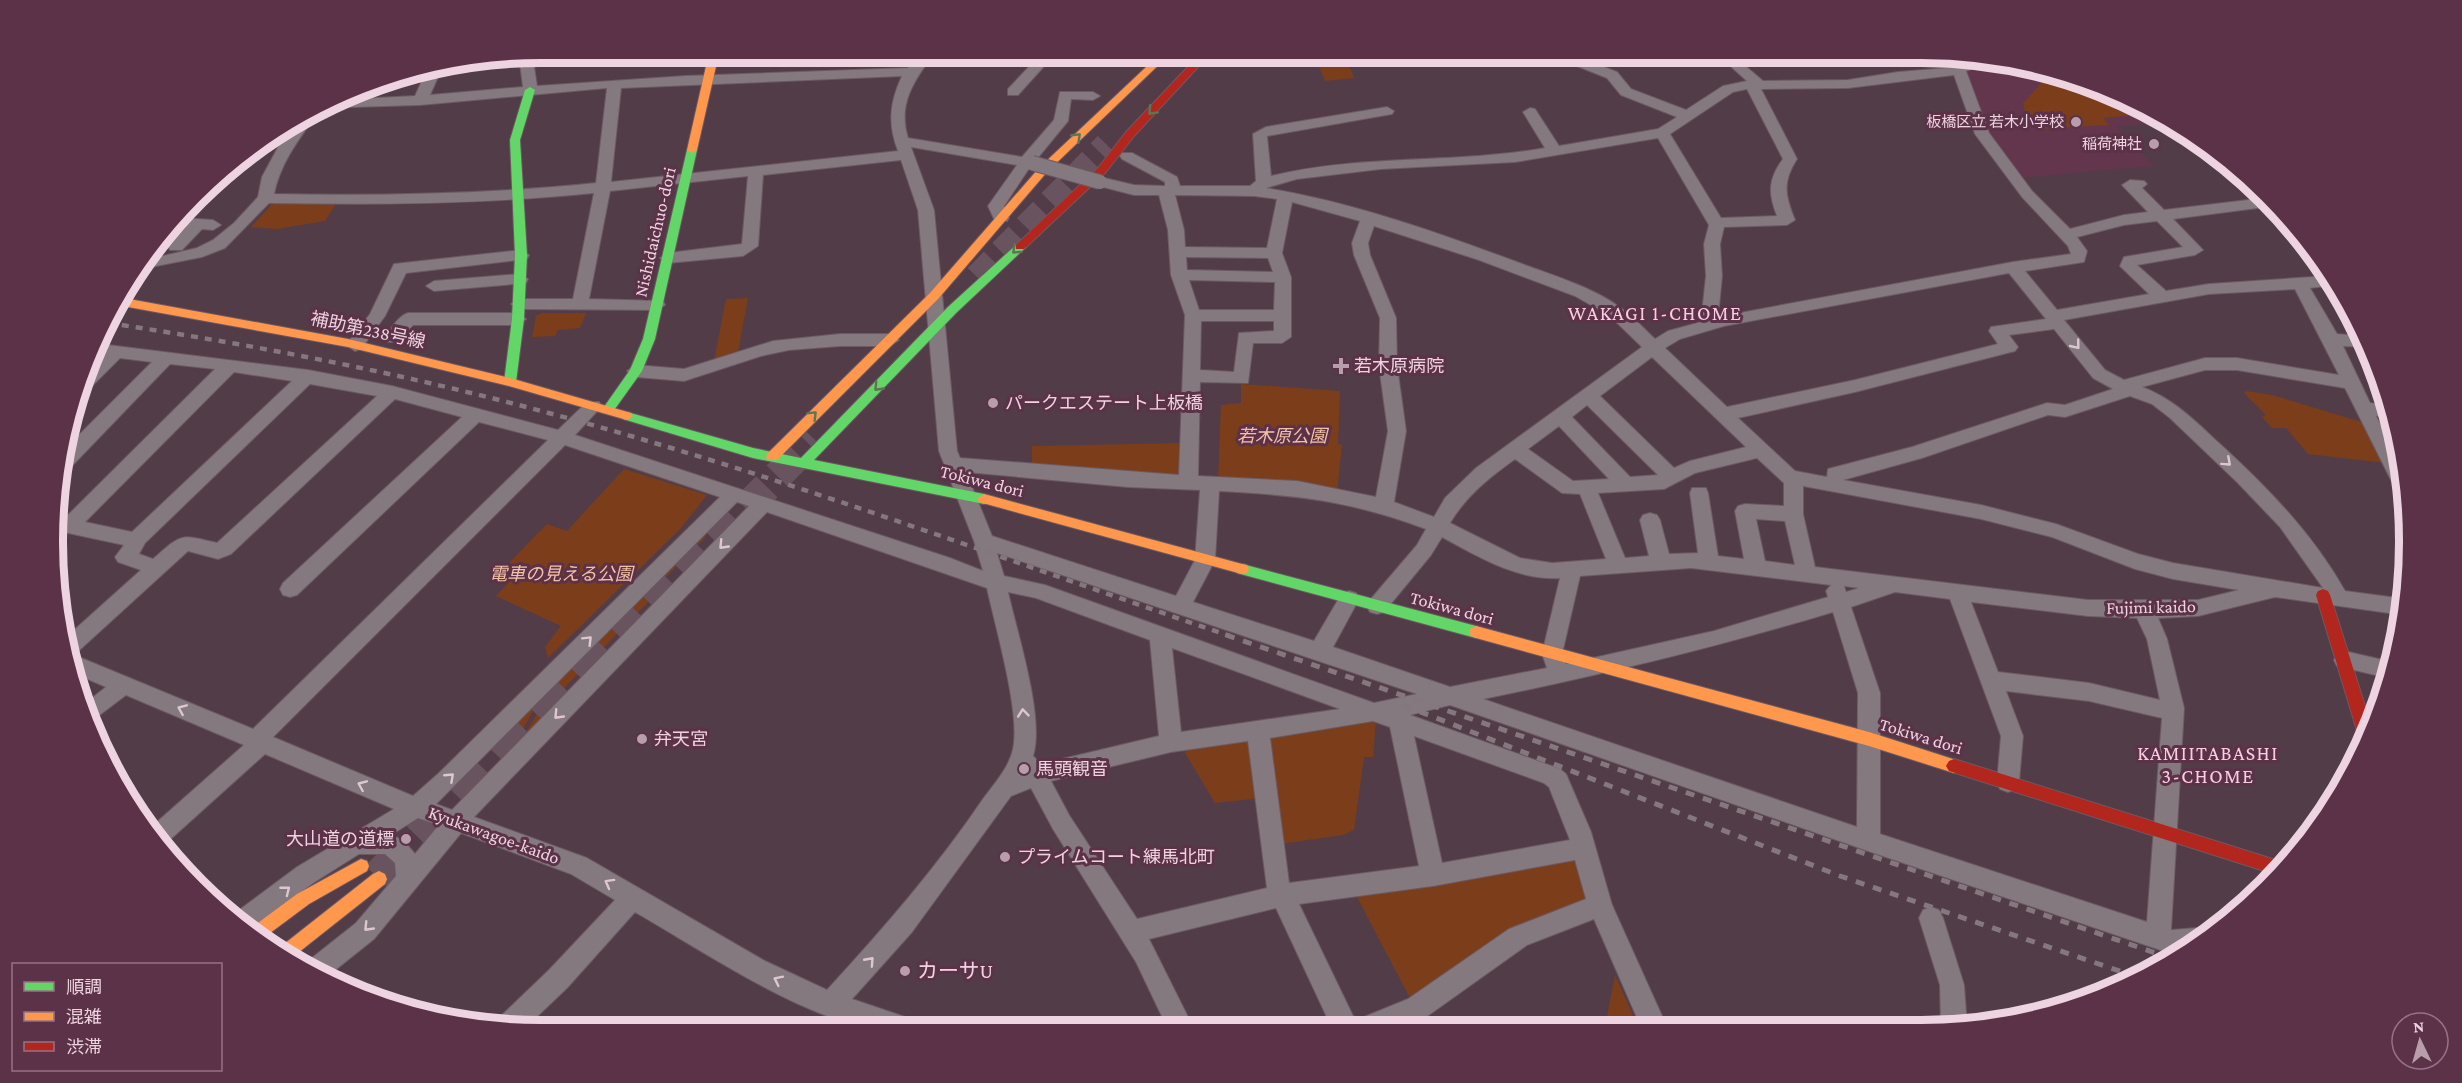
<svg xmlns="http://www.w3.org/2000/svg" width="2462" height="1083" viewBox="0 0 2462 1083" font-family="'Crimson Pro','Noto Sans JP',serif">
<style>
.built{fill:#63364e}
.green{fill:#7c3e1a}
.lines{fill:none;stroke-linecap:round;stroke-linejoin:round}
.primary-tunnel-far2{stroke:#69535e;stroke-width:23;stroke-dasharray:23 12;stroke-linecap:butt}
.primary-tunnel-far1{stroke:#69535e;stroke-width:30;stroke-dasharray:30 15;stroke-linecap:butt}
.primary-tunnel{stroke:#69535e;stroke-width:38;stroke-dasharray:38 19;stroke-linecap:butt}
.street-casing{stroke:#6c5963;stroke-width:2}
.fast-casing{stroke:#6c5963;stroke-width:2}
.slow-casing{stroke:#6c5963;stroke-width:2}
.jam-casing{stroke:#6c5963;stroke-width:2}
.street{fill:#83797e;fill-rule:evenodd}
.fast{fill:#63d668;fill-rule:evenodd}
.slow{fill:#ff974d;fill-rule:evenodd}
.jam{fill:#b3261e;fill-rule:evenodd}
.rail-far1{stroke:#85777e;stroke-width:4.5;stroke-dasharray:7 7;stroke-linecap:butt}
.rail{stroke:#85777e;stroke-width:5;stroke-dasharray:9 9;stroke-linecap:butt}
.street-bridge-casing{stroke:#6c5963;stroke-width:16;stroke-linecap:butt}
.street-bridge{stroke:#83797e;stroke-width:14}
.oneway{stroke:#5f7455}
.oneway2{stroke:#dec6d1}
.poi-dot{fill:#b79eaa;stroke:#5c3248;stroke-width:2}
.labels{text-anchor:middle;stroke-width:6;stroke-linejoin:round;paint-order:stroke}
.far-poi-label{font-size:15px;fill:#eed3e0;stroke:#5c3248;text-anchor:end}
.street-label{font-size:18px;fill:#eed3e0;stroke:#5c3248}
.poi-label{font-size:18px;fill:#eed3e0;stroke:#5c3248;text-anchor:start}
.park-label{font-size:18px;font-style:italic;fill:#f4c0a6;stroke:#5c3248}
.neighbourhood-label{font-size:20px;letter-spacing:1.5px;fill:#f9cee2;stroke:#5c3248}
.near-poi-label{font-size:21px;fill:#eed3e0;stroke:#5c3248;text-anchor:start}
.rim{fill:none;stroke:#eed3e0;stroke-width:8}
</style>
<rect width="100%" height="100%" fill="#523c47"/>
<polygon class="built" points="1986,63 2078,79 2165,118 2172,123 2117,126 2153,166 2018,178 1987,135 1965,74 1967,70"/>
<g class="green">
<polygon points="723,53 769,53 766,61 721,64"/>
<polygon points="1370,56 1374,64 1349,66 1354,78 1325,81 1317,61"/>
<polygon points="2050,74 2078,79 2153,113 2103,118 2109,125 2042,129 2028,125 2023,103"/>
<polygon points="278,203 336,204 325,221 277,229 251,227 271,205"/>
<polygon points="748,298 738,352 714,361 726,299"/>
<polygon points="542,313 586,313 580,328 558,330 555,336 532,337 536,316"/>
<polygon points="1241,384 1340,391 1338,444 1342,445 1337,492 1218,482 1221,405 1241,403"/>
<polygon points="2246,391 2272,395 2365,423 2386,463 2308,454 2286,428 2272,428 2262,417 2266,415 2244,393"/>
<polygon points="1185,443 1184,479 1032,466 1032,446"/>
<polygon points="624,469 707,495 681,528 548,658 545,647 561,626 496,596 518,572 505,567 547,524 567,531"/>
<polygon points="700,534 706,537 649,594 653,597 562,690 535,707 522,731 494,753 490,750 454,786"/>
<polygon points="581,678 473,793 469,792 504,758 500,755 502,751 525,734 540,708 563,695"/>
<polygon points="1376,718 1373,757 1364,757 1354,830 1343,835 1280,844 1264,740 1271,734"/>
<polygon points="1242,738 1252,743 1260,798 1215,803 1181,746"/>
<polygon points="1577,854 1589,898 1412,1002 1356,895"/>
<polygon points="1615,975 1638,1027 1605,1027"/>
</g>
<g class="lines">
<polyline class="primary-tunnel-far2" points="976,276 1106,144"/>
<polyline class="primary-tunnel-far1" points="619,636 814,439"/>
<polyline class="primary-tunnel" points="379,879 620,635"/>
<defs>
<g id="street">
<path d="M920,53H934C915,80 897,103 908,138L1022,157L1054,120L1060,92H1093L1100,96L1093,100L1071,99L1068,121L1036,160L1039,163L1037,166L1030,167L1004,206L1009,218L1007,221H995L988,206L1017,165L911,147L934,210L957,451L960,458L1179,475L1185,315L1171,275L1168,230L1159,195H1134L1095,185L1092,182L1100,177L1134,185L1165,186V182L1122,159L1120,156L1122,153H1132L1177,177L1180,186H1250L1256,181L1253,134L1266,127L1387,107L1394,111L1392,114L1267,136L1271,176C1361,154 1455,164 1545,148L1523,112L1530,108L1535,109L1559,146L1658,129L1677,117L1621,95L1607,78L1552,56L1551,53H1568L1617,72L1631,89L1686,110L1723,86L1747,81L1716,53H1730L1763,81L1848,80L1898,72L1948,68L1936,55L1952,58L1959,64L1970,61L1985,63L1966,71L1989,133L2032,191L2070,229L2124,215L2148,212L2122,185L2130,180L2144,181L2147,184L2142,188L2164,210L2265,198L2273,206L2173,219L2203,250L2195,255L2137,265L2166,291L2209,284L2328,276L2334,285L2310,288L2337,334L2363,336L2367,347L2343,346L2370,403L2389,405L2393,417L2376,416L2401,466L2406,496L2398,494L2345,388L2237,370H2205L2142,387C2174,399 2195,421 2220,444C2268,488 2312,533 2345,591L2405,599L2403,615L2275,597L2198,616L2158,618L2167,639L2184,708L2171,930L2197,928L2206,934L2175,955L1868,851L1450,705L1410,715L1560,769L1566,774L1591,832L1612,905L1667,1027H1641L1594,919L1527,945L1426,1017L1399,1028H1332L1276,908L1149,939L1194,1029H1168L1136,962L1053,829L1031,788L1011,796L912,932L852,999L914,1020L918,1029C902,1029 882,1033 867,1029C788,1009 706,953 635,912L567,988L525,1028L498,1023L501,1016L549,970L615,900L571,874L461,833L374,939L329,975L307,963L308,961L356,923L396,876L395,863L385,854H359L313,883L249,932L230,917L297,867L394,809L265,754L164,845L161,846L149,829L244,745L126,695L93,720L87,702L106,687L76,674L63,640L141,570L118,562L115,557L124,545L54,530L55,516L65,518L215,369L170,364L67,471L59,473L61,453L152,362L120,358L92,386L84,387L92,365L102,356L96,355L100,344L308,370L392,386L558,430L587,402H599L602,406L575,435L950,558L983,571L974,541L939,451L918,210L901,160L763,175L758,246L743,256L668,263L660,258L668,253L742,244L748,176L610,191L589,299L663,301L665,305L657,310L519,309L511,304L519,299H573L594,193C486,204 378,205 269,203L225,248L202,257L141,269L150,259L197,248L213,240L234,223L258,197L262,177L283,138L300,117L318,109L319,111C300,138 281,161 274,194C382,196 489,194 596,183L607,88L420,105L320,108L336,100L415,96L426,72L441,70L430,95L523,87L519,56L532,54L537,86L685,76L908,68ZM1954,75L1975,134L2022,197L2068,246L2071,254L2013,262L1718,317L1722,276L1720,244L1724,227L1787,225L1795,220C1785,196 1782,182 1797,159L1761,89L1848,88ZM902,76C889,104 888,125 898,151L611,182L621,88ZM1747,89L1783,159C1768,179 1768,193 1777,216L1721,218L1670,134L1733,92ZM1658,138L1709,225L1704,244L1706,276L1701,322L1668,331L1655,339C1644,329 1633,316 1621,308C1592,287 1557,277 1525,265C1442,234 1353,202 1266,188L1297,179L1381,169L1515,162ZM1175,195L1254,196L1277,199L1267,248L1185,247L1184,230ZM1292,202L1360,221L1352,243L1354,255L1380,318L1379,366L1388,431L1376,497L1297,481L1198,476L1200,382L1248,383L1253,343H1282L1291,337V277L1282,253ZM2157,221L2183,247L2124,257L2120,266L2149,294L2057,310L2025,271L2084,262L2087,251L2077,237L2124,225ZM1374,226L1479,260L1575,296L1610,316L1642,347L1476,468L1445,498L1434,517L1394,502L1406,431L1397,366L1396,318L1370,255L1368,243ZM1186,257L1268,258L1273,272L1187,270ZM2009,273L2046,319L1991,327L1989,331L1998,344L1855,380L1727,407L1665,348L1680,339L1724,326ZM1189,280L1275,282L1274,310H1199ZM2295,289L2339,375L2237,358H2205L2124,380L2105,370L2064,320L2209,294ZM1201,321H1274V331L1239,333L1234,372L1200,370ZM2054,329L2093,378L2113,389L2065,405L2047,403L1912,447L1828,469L1827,477L1795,471L1738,418L1855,392L2015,351L2018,347L2009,335ZM1652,357L1746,447L1690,461L1674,468L1600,396ZM234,372L292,381L132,532L85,522ZM310,384L377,396L217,543C179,534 183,533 153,559L139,554L145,543ZM2130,396L2152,404L2170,418L2237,482L2280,527L2323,588L2173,563L2138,554L2056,524L1981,505L1843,480L1922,458L2048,415L2065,417ZM395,399L462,417L283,583L280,589L283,595L290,597L297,595L479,422L548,440L253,729L74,655L188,551L218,559L231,554ZM1587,405L1658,475L1630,477L1572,417ZM1559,426L1609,479L1573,481L1528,449ZM565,445L720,497L439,773L413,796L273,737ZM1757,458L1784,483V506L1745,504L1738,506L1735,511L1744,559L1718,556L1708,493L1706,488H1692L1690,493L1698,553L1669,554L1660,520L1657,515L1650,513L1643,515L1640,520L1649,556L1625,558L1598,493L1664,489L1695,473ZM1515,459L1562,493L1580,494L1606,559L1552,563L1520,558L1450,523C1466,496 1490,477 1515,459ZM966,472L1128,487L1200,490L1195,560L1176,596L992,536ZM1803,486L1981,519L2052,537L2135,569L2173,579L2239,590L2198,600H2088L1815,567L1803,514ZM1219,491C1298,495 1351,501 1426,529L1417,545L1370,600L1367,606L1370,612L1377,614L1384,612L1431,555L1442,537C1477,556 1518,581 1560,578L1542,654L1547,668L1450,687L1333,647L1359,599L1356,593L1349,591L1342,593L1314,641L1193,602L1215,560ZM737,502L749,506L452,810L436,804ZM767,512L987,588C995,626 1021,714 1013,749C1009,768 994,784 983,799C937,867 883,929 827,990L765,961L587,858L474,817ZM1756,519L1785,521L1795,565L1765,561ZM997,553L1417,694L1374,703L1045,585L1004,576ZM1691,568L1831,585L1826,591L1828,597L1714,631L1566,664L1562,654L1580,576ZM1844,586L1859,588L1846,592ZM1008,592L1036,598L1150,640L1159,736L1041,764L1033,756C1045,718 1017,633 1008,592ZM1895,592L1950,599L2001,736L1997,782L2000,789L2008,792L2016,789L2019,782L2023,736L2006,691L2089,701L2162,718L2147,922L1880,834V693L1851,607ZM1971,602L2088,616L2137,618L2147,639L2160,700L2089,683L1998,672ZM1833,612L1858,693L1857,827L1483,699C1601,675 1717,647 1833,612ZM1172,648L1340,709L1181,732ZM1373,721L1390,727L1419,866L1289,883L1270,738ZM1414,736L1544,783L1549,787L1570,840L1442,863ZM1248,741L1267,888L1137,919L1069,815L1051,781L1171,752ZM418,818L439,825L415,854L404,841L391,835ZM1575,860L1586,899L1509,929L1408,999L1359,1019L1353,1016L1299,904L1433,886Z"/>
<polygon points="1042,53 1056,53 1018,95 1008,95 1008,89"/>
<polygon points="183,218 213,220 221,225 213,230 202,229 182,250 170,250 168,246 186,227 176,226"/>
<polygon points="521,250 529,255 527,259 406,273 385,316 361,349 355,351 346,345 370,314 394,264"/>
<polygon points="520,274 528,279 526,283 434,291 426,286 434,281"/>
<path d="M408,313H518L526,319L518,325H413L400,342H388L385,338C391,329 398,316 408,313Z"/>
<polygon points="840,334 890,334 899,340 890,346 840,346 789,350 761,356 684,381 636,377 627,371 636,365 684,369 773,341"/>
<polygon points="2344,651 2392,662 2388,678 2337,666 2334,660 2337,654"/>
<polygon points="1931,907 1939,910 1943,918 1964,985 1967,1026 1941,1026 1940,985 1919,918 1923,910"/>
</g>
<g id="fast">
<polygon points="530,87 535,90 520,140 527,255 524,319 516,382 510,386 504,382 512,319 515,255 510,140 525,90"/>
<polygon points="692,147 697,150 655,339 642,371 612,413 604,413 602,410 604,407 630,370 643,339 687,150"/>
<polygon points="2226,162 2243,174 2268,200 2261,200 2225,166 2224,164"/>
<polygon points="1020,244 1026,247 1024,249 956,313 814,460 984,494 991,499 989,502 984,504 753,458 623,419 621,416 627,412 753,448 801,458 948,307 1016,245"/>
<polygon points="1242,564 1476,626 1481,628 1483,632 1481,636 1476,638 1237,573 1235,569 1237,565"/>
</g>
<g id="slow">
<polygon points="709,53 719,53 697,150 692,153 687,150"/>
<polygon points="1161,53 1171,53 1047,172 938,299 777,460 767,460 766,457 767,454 930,293 1039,168"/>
<polygon points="118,297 348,339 510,378 631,413 633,416 627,420 509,386 348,347 117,305 115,304"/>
<polygon points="984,494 1242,564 1247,565 1249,569 1247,573 1242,574 979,502 977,499"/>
<polygon points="1476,626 1869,732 1959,761 1962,766 1959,771 1954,773 1869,746 1476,638 1471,636 1469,632 1471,628"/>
<polygon points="361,859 367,861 369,866 367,871 309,904 262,939 247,931 297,894"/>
<polygon points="379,871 385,874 387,879 385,884 294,956 279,948 373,874"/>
</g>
<g id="jam">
<polygon points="1201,53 1211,53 1134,136 1106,172 1024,249 1016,249 1016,245 1098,168 1126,132"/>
<polygon points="2323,589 2328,591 2330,595 2371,725 2363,740 2358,734 2316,595 2318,591"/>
<polygon points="1954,759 2279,861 2284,862 2274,874 1949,771 1946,766 1949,761"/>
</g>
</defs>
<use href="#street" class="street-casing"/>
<use href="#fast" class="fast-casing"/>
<use href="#slow" class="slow-casing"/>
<use href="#jam" class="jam-casing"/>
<use href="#street" class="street"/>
<use href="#fast" class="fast"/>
<use href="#slow" class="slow"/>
<use href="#jam" class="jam"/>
<path class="rail-far1" d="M108,323C255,345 401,373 545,412C777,474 1003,559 1230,636"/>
<g class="rail">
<polyline points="1226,635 2170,958"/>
<polyline points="1403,705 1840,876 2140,978"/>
</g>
<defs>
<polyline id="street-bridge" points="1032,163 1100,182"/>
</defs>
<use href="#street-bridge" class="street-bridge-casing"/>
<use href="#street-bridge" class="street-bridge"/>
</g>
<defs><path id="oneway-chevron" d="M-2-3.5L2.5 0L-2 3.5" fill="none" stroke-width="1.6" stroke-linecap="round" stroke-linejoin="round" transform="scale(1.5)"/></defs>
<g class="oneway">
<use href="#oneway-chevron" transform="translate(1152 111) rotate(133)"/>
<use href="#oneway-chevron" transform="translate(1077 137) rotate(-44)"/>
<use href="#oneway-chevron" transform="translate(1016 250) rotate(138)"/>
<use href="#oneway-chevron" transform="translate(878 387) rotate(134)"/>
<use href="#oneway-chevron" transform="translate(813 415) rotate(-45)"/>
</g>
<g class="oneway2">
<use href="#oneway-chevron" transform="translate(2076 345) rotate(51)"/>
<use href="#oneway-chevron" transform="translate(2227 462) rotate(42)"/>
<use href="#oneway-chevron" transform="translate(723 545) rotate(134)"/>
<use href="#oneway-chevron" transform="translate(588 640) rotate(-45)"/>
<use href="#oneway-chevron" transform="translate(182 709) rotate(-157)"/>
<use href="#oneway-chevron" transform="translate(1023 713) rotate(-96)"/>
<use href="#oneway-chevron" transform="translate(558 715) rotate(134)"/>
<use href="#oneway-chevron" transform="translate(450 777) rotate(-43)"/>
<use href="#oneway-chevron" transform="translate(362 785) rotate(-157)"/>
<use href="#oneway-chevron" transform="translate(609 883) rotate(-151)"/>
<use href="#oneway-chevron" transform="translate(286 890) rotate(-38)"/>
<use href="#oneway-chevron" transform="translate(368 927) rotate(134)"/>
<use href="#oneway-chevron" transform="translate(870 961) rotate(-48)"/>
<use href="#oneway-chevron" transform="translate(778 980) rotate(-154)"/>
</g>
<g class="poi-dot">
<circle cx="2076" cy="122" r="6"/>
<circle cx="2154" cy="144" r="6"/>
<path d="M1338 357h6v6h6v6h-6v6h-6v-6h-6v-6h6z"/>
<circle cx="993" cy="403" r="6"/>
<circle cx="642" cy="739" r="6"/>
<circle cx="1024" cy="769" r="6"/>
<circle cx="406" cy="839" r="6"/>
<circle cx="1005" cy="857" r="6"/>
<circle cx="905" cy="971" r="6"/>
</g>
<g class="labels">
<g class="far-poi-label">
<text x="2064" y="127">板橋区立 若木小学校</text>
<text x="2142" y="149">稲荷神社</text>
</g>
<g class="street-label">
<text transform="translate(655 232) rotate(-77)" y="6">Nishidaichuo-dori</text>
<text transform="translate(368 330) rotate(12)" y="6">補助第238号線</text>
<text transform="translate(982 481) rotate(14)" y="6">Tokiwa dori</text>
<text transform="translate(2151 607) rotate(-1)" y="6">Fujimi kaido</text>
<text transform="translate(1452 608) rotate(15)" y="6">Tokiwa dori</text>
<text transform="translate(1921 736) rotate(17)" y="6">Tokiwa dori</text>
<text transform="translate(494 835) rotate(20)" y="6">Kyukawagoe-kaido</text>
</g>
<g class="poi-label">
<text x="1354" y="372">若木原病院</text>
<text x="1005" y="409">パークエステート上板橋</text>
<text x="654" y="745">弁天宮</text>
<text x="1036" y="775">馬頭観音</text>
<text x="394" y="845" text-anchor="end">大山道の道標</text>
<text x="1017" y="863">プライムコート練馬北町</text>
</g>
<g class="park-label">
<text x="1282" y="442">若木原公園</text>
<text x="561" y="580">電車の見える公園</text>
</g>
<g class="neighbourhood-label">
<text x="1655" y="320">WAKAGI 1-CHOME</text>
<text x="2208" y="760">KAMIITABASHI<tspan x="2208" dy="23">3-CHOME</tspan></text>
</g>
<g class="near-poi-label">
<text x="917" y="978">カーサU</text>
</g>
</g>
<path d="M0 0H2462V1083H0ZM541 63H1921A478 478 0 0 1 2399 541V542A478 478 0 0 1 1921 1020H541A478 478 0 0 1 63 542V541A478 478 0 0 1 541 63Z" fill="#5c3248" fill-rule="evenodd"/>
<path class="rim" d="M541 63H1921A478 478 0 0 1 2399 541V542A478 478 0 0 1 1921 1020H541A478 478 0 0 1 63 542V541A478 478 0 0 1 541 63Z"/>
<rect x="12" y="963" width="210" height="108" fill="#5c3248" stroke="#967285" stroke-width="1.5"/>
<rect x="24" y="982" width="30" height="9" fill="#63d668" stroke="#967285" stroke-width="1.5"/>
<text x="66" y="993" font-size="18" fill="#eed3e0">順調</text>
<rect x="24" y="1012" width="30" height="9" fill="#ff974d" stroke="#967285" stroke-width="1.5"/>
<text x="66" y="1023" font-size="18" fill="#eed3e0">混雑</text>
<rect x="24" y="1042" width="30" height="9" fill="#b3261e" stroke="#967285" stroke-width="1.5"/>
<text x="66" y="1053" font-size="18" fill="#eed3e0">渋滞</text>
<g transform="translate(2420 1041) rotate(355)"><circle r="28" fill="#5c3248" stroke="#967285" stroke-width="1.5"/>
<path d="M0-4.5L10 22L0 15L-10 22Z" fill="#b79eaa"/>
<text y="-9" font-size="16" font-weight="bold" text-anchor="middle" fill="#eed3e0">N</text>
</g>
</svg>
